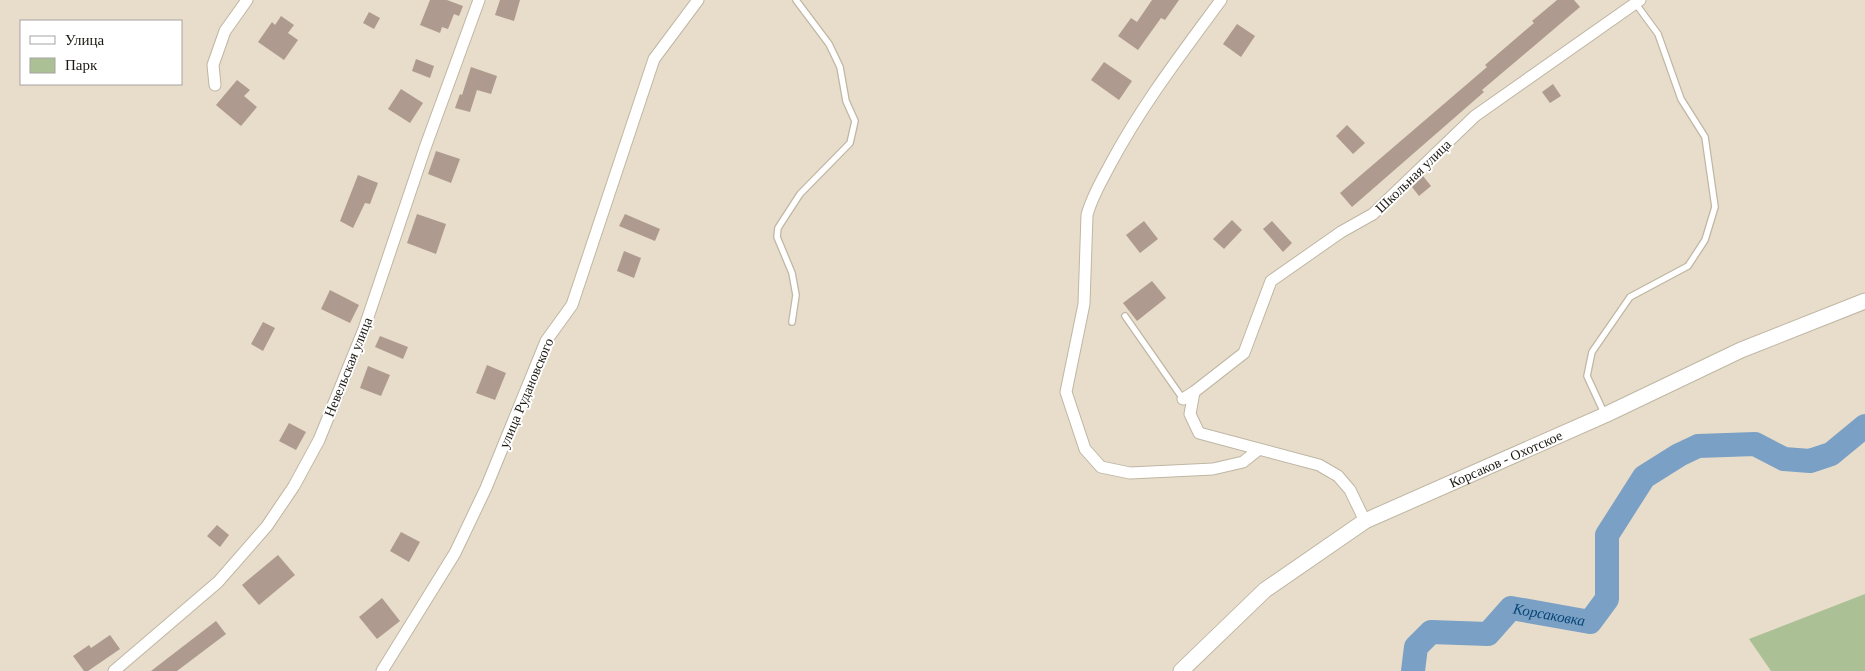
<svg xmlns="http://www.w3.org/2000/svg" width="1865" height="671" viewBox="0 0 1865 671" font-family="Georgia,serif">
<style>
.green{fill:#acc095}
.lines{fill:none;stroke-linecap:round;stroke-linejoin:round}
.river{stroke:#7aa0c5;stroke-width:24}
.building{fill:#ae9a8f}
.service-casing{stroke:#bfb6a3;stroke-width:8}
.minor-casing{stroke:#bfb6a3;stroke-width:13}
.tertiary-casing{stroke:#bfb6a3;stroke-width:17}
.service{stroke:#fff;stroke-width:5.5}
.minor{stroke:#fff;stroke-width:11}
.tertiary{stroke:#fff;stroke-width:15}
.labels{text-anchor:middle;stroke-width:4;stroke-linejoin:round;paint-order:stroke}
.street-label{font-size:14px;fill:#1d1a13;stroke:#fff}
.water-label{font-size:15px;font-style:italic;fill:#074575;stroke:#fff}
</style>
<rect width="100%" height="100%" fill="#e7ddca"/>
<polygon class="green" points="1865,594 1865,671 1771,671 1749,639"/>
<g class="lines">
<path class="river" id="s1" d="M1413,671L1416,647L1431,632L1488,634L1511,608L1590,622L1607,599V535L1644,477L1679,455L1698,446L1755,444L1784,459L1810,461L1831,454L1865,426"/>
</g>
<g class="building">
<polygon points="430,0 447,0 463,6 459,16 454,14 448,29 442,27 440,33 420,25"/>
<polygon points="500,0 520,0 514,21 495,15"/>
<polygon points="1152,0 1179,0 1165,20 1161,18 1138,50 1118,36 1131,18 1137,22"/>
<polygon points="1557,0 1574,0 1580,7 1482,90 1484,92 1352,207 1340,193 1487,67 1485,65 1534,23 1532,21"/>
<polygon points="369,12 380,18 374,29 363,23"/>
<polygon points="281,16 294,25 288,33 298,40 284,60 258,42 272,22 275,25"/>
<polygon points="1237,24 1255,36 1241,57 1223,44"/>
<polygon points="416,59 434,66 430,78 412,71"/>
<polygon points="1104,62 1132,81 1119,100 1091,80"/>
<polygon points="471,67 497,76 491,94 477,90 470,112 455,108 460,94 462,95"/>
<polygon points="237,80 250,90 244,96 257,107 241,126 216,105"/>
<polygon points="1553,84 1561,96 1550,103 1542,92"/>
<polygon points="401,89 423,103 410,123 388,109"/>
<polygon points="1347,125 1365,143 1353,154 1336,136"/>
<polygon points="436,151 460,159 451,183 428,174"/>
<polygon points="358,175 378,183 370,204 365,203 353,228 340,221"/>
<polygon points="1423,176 1431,186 1419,196 1412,187"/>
<polygon points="417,214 446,224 436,254 407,243"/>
<polygon points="625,214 660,229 655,241 619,226"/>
<polygon points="1232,220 1242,230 1224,249 1213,239"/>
<polygon points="1144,221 1158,239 1140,253 1126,235"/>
<polygon points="1272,221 1292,243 1283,252 1263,229"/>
<polygon points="624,251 641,258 634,278 617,271"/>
<polygon points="1152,281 1166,298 1137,321 1123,303"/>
<polygon points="330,290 359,305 350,323 321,309"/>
<polygon points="263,322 275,328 263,351 251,344"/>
<polygon points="380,336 408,347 403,359 375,347"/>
<polygon points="487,365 506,373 495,400 476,393"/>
<polygon points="368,366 390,375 381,396 360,388"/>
<polygon points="289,423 306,432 296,450 279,441"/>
<polygon points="217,525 229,535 220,547 207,536"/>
<polygon points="401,532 420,542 409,562 390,551"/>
<polygon points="278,555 295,575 259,605 242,585"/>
<polygon points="382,598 400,621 377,639 359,617"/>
<polygon points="216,621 226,634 177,671 151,671"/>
<polygon points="110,635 120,649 88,671 84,671 73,656 89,645 91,648"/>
</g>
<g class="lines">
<defs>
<g id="service">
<polyline points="1125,316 1183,399"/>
<polyline points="792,322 796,295 792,273 777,237 778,228 800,194 850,143 855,121 846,101 840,67 829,44 796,0"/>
<polyline points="1605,415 1587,376 1592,352 1630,297 1688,266 1705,240 1715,207 1705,137 1681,99 1658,34 1636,4"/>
</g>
<g id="minor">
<path d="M1221,0C1182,53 1142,105 1111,163C1102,180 1092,196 1087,215L1084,304L1066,392L1085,449L1101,467L1130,473L1213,469L1243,462L1258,450"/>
<polyline points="215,85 213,65 225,31 247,0"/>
<polyline points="1194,392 1244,353 1271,281 1341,232 1373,214 1475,116 1640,0"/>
<polyline points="1183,399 1194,392 1190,414 1199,433 1319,465 1338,476 1350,490 1365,521"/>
<polyline points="114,671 218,582 267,526 294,486 319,440 364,329 425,148 479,0"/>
<polyline points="382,671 455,553 486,488 546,341 572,305 654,59 698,0"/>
</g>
<g id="tertiary">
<path id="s2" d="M1181,671L1265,590L1365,521L1605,415L1741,350L1865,301"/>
</g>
</defs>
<use href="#service" class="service-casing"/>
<use href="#minor" class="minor-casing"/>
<use href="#tertiary" class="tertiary-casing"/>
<use href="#service" class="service"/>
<use href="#minor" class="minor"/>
<use href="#tertiary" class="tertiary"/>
</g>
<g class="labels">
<g class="street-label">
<text transform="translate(1413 176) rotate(-44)" y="5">Школьная улица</text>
<text transform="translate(348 367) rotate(-68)" y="5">Невельская улица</text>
<text transform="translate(526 393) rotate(-67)" y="5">улица Рудановского</text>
<text dy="5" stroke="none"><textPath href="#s2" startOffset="392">Корсаков - Охотское</textPath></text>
</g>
<g class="water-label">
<text dy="5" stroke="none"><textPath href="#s1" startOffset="176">Корсаковка</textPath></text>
</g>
</g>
<rect x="20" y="20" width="162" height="65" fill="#ffffff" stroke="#a5a3a1"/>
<rect x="30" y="36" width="25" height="8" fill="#ffffff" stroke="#a5a3a1"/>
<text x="65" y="45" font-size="15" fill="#1d1a13">Улица</text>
<rect x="30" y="58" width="25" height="15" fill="#acc095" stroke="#a5a3a1"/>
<text x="65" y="70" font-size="15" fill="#1d1a13">Парк</text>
</svg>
